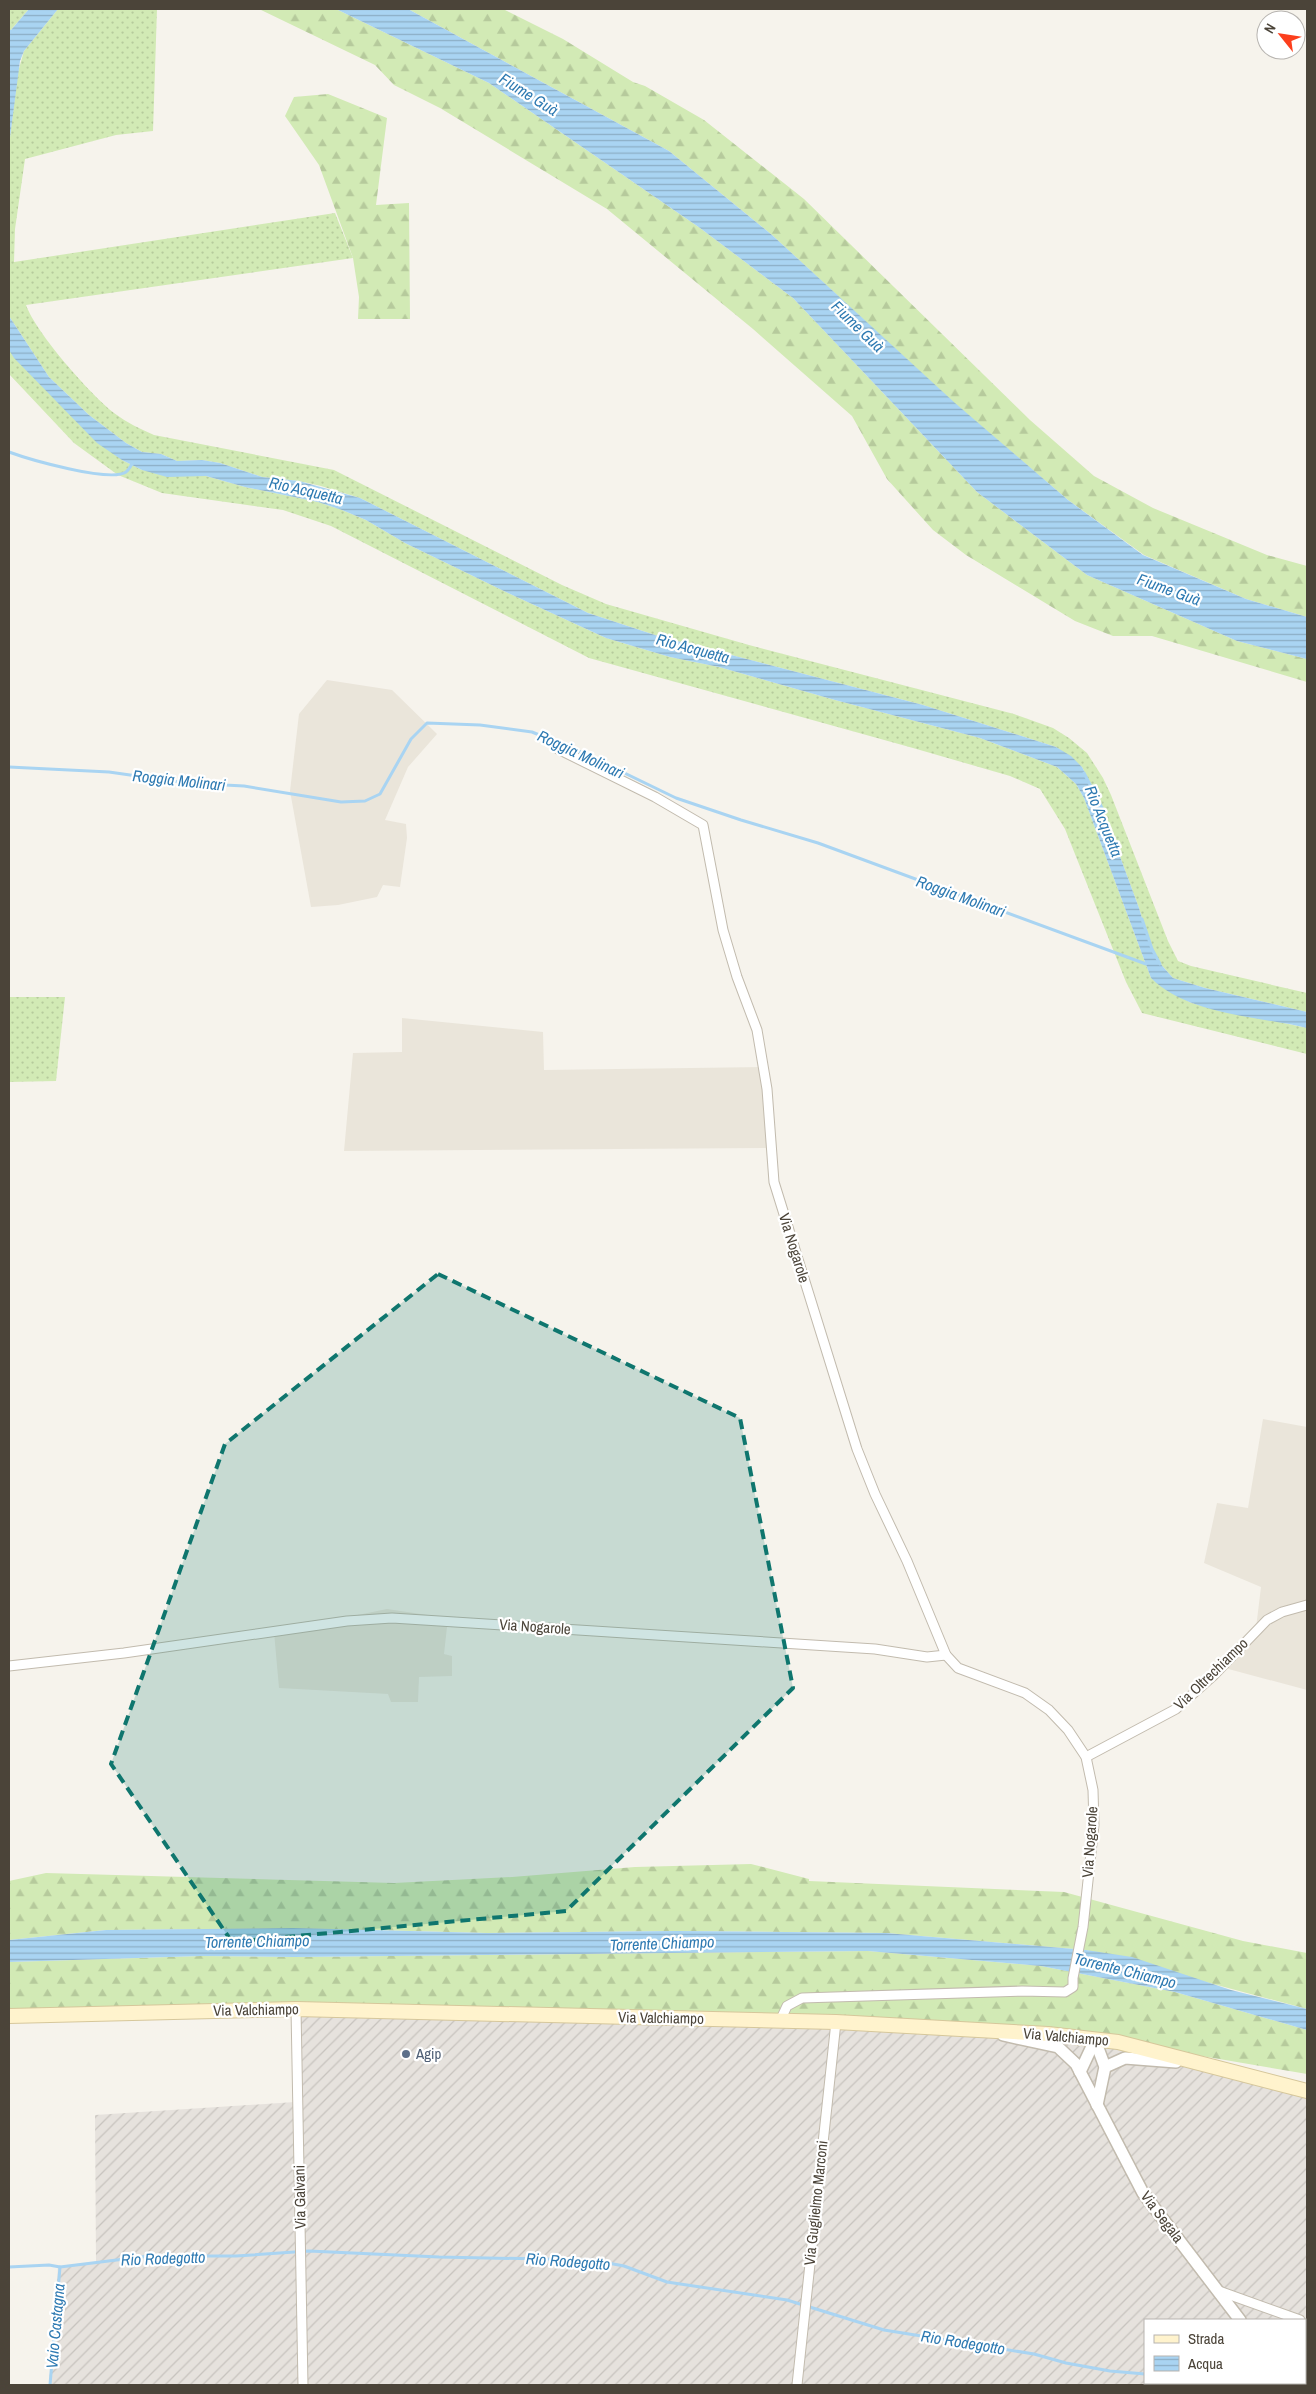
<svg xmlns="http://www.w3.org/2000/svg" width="1316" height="2394" viewBox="0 0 1316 2394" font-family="'Archivo Narrow',sans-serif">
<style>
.residential{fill:#eae5da}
.industrial{fill:url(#industrial-furrows);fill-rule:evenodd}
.grass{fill:url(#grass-dots)}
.forest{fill:url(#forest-firs)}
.water{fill:url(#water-rules)}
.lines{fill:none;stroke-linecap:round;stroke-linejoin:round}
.stream{stroke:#a9d4f2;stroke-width:3}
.minor-casing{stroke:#c2bbae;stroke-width:11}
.tertiary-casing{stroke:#c2bbae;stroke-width:14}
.secondary-casing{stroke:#d6c79b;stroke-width:16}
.minor{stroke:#fff;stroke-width:9}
.tertiary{stroke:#fff;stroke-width:11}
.secondary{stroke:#fff3cd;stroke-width:14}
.marked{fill:#0f766e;fill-opacity:0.2;stroke:#0f766e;stroke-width:4;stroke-dasharray:10 6;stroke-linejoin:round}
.service-dot{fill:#5c6f8a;stroke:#fff;stroke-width:2}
.labels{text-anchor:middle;stroke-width:4.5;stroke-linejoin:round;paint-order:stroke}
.street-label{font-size:15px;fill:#4b4439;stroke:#fff}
.service-label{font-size:15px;fill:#4e5e75;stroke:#fff;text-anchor:start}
.water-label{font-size:16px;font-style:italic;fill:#2e7ab2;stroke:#fff}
</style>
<defs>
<pattern id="industrial-furrows" width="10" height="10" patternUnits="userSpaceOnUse" patternTransform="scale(1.25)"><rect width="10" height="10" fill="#e6e2dd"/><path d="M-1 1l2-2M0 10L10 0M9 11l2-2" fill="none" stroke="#c7c3be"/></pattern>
<pattern id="grass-dots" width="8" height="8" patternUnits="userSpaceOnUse" patternTransform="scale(1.25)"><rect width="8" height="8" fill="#d2eab5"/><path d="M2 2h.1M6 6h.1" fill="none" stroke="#b6ca9c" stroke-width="1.8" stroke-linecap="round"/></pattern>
<pattern id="forest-firs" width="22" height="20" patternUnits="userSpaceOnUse" patternTransform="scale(1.25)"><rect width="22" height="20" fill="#d2eab5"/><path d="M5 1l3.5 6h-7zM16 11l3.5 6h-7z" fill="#b6ca9c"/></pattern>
<pattern id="water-rules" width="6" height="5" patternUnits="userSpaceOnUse" patternTransform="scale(1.25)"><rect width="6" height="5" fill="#a9d4f2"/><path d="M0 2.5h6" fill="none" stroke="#8caec5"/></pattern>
</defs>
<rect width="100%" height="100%" fill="#f6f3ec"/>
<g class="residential">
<polygon points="327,680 392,690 437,734 408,767 385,820 406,824 407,838 400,887 383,885 377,897 338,905 311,907 290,791 299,714"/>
<polygon points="402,1018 543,1032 544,1070 764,1067 771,1148 344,1151 353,1053 402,1052"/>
<polygon points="1263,1419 1307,1427 1307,1690 1221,1667 1256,1628 1261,1587 1204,1563 1217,1503 1248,1508"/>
<polygon points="387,1609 448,1618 444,1654 452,1656 452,1676 419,1677 418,1702 391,1702 388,1694 279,1688 274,1632"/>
</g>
<path class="industrial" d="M294,2012L1061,2032L1307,2092V2385H49L58,2267L96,2262L95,2115L295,2102ZM1145,2320H1305V2383H1145Z"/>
<g class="grass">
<polygon points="9,9 29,9 10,31 9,30"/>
<path d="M58,9H157L153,131L116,135L25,159L15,229L14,262L335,213L353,258L26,305C36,333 90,394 114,413C126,422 140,429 154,435L334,470L562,585L606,604L749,645L1014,714L1053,728L1069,738L1087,753L1103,778L1111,795L1168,941L1178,961L1191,966L1307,993V1012L1205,988L1173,978L1157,960L1150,945L1139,908L1098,797L1082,767L1056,747L923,705L658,636L588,613L360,498L321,486L299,481L262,477L220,463L202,460L177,461L161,454L142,452L126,443L89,415L49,377L9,316V145L18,72L24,51Z"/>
<polygon points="9,350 122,460 142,470 206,476 245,487 318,502 342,510 366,520 405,543 508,593 606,638 670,657 719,667 835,700 980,738 1057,767 1076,784 1084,798 1151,978 1191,1003 1307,1028 1307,1054 1142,1013 1126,982 1065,829 1040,789 1010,776 913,748 589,658 331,526 283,510 162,493 118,475 74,443 9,374"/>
<polygon points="9,997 65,997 56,1081 9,1082"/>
</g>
<g class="forest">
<polygon points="259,9 336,9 489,83 700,228 793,298 977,492 1087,575 1237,641 1307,659 1307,682 1152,636 1113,636 1075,621 966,555 933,530 887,479 852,416 753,329 607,209 440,108 394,85 375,65"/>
<polygon points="408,9 503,9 563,39 633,82 645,86 704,120 804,199 1030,420 1094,476 1153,508 1267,555 1307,566 1307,617 1246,599 1144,555 1068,500 954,403 772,235 669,151"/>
<polygon points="328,94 387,118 376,205 409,203 410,319 358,319 359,297 353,258 319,165 285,116 294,97"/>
<polygon points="751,1864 809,1879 809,1881 1064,1892 1243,1941 1307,1953 1307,2009 1086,1950 886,1933 677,1931 487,1933 293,1928 106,1930 9,1940 9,1881 46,1873 394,1883 512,1877 635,1867"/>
<polygon points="868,1951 1041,1966 1175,1992 1307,2030 1307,2074 1061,2032 330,2011 9,2015 9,1962 201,1956 294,1957"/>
</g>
<g class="water">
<polygon points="29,9 58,9 24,51 20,61 9,145 9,30 11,30"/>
<polygon points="336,9 408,9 669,151 772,235 955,403 1068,500 1143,555 1246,599 1307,617 1307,659 1237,641 1087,575 977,492 793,298 700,228 489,83"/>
<path d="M9,316L49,377L89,415L126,443L142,452L161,454L177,461L202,460L220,463L262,477L299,481L360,498L588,613L658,636L923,705L1056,747L1071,756L1082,767L1098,797L1139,908L1150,945L1157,960L1173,978L1205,988L1307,1012V1028C1258,1016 1188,1015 1151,978L1084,798L1076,784L1057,767L980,738L835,700L719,667L670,657L606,638L508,593L405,543L366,520L342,510L318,502L245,487L206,476L167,477L142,470L122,460L97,443L14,358L9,350Z"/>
<polygon points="293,1928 487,1933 677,1931 886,1933 1086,1950 1132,1957 1231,1990 1307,2009 1307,2030 1175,1992 1041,1966 868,1951 294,1957 201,1956 9,1962 9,1940 106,1930"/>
</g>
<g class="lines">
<g class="stream">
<path d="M9,452C28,459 110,483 126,472C129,470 131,465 133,463"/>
<polyline points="9,767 109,772 186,783 244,786 341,802 365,801 380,794 411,739 427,723 480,725 532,732 581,752 676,798 741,820 818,843 1146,964"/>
<polyline points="1084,773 1103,810"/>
<polyline points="1142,919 1152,949 1160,964"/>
<polyline points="9,2267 49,2265 60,2267 149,2256 236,2256 309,2251 439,2257 592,2260 624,2266 667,2282 787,2300 884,2330 1034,2354 1066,2363 1110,2371 1145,2374"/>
<polyline points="1234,2383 1273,2385"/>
<polyline points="50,2385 60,2267"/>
</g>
<defs>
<g id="minor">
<polyline points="558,749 655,797 703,825 723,930 737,977 757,1030 767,1089 774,1182 857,1449 875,1494 907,1561 946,1655 958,1668 1025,1693 1049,1710 1068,1730 1086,1757 1093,1790 1094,1825 1083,1927 1073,1978 1073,1987 1065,1992 1022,1991 802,1998 787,2006 780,2021"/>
<polyline points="9,1666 124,1653 347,1621 392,1618 875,1649 927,1657 946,1655"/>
<polyline points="1086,1757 1176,1709 1213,1676 1267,1620 1282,1612 1307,1605"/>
<polyline points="296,2009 303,2385"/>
<polyline points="1219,2291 1300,2320"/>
<polyline points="797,2385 836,2022"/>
</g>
<g id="tertiary">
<polyline points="1003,2035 1058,2047 1076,2064 1143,2193 1240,2320"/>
<polyline points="1095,2040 1105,2067 1097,2105"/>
<polyline points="1105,2067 1125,2058 1176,2062"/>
<polyline points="1080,2072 1095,2040"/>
<polyline points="1280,2383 1282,2385"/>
</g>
<polyline id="secondary" points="9,2016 296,2009 836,2022 1048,2034 1118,2042 1307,2091"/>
</defs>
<use href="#minor" class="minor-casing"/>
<use href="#tertiary" class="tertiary-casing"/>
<use href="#secondary" class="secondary-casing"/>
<use href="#minor" class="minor"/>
<use href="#tertiary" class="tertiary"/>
<use href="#secondary" class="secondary"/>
</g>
<path class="marked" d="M438,1274L740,1418L793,1688L566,1911L232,1942L111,1764L225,1444Z"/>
<circle class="service-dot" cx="406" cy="2054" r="5"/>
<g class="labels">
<g class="street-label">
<text transform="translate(794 1248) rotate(73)" y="5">Via Nogarole</text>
<text transform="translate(535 1627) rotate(4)" y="5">Via Nogarole</text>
<text transform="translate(1211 1674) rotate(-44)" y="5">Via Oltrechiampo</text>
<text transform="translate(1090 1842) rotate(-86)" y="5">Via Nogarole</text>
<text transform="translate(256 2010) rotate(-1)" y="5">Via Valchiampo</text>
<text transform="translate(661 2018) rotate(1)" y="5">Via Valchiampo</text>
<text transform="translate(1066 2037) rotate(5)" y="5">Via Valchiampo</text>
<text transform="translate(300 2197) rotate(-91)" y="5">Via Galvani</text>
<text transform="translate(816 2203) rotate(-84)" y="5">Via Guglielmo Marconi</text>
<text transform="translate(1162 2217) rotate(53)" y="5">Via Segala</text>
</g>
<g class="service-label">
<text x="416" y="2059">Agip</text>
</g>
<g class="water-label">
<text transform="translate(529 94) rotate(32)" y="6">Fiume Guà</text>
<text transform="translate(858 326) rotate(44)" y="6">Fiume Guà</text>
<text transform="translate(306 490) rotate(13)" y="6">Rio Acquetta</text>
<text transform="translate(1169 589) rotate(20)" y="6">Fiume Guà</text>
<text transform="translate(693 648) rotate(15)" y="6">Rio Acquetta</text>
<text transform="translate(581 754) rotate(25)" y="6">Roggia Molinari</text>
<text transform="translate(179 780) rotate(6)" y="6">Roggia Molinari</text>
<text transform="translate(1104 821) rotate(68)" y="6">Rio Acquetta</text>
<text transform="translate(961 896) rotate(20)" y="6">Roggia Molinari</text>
<text transform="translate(257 1941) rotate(-1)" y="6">Torrente Chiampo</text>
<text transform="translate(662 1943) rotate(-2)" y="6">Torrente Chiampo</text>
<text transform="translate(1125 1970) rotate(14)" y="6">Torrente Chiampo</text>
<text transform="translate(163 2258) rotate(-2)" y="6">Rio Rodegotto</text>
<text transform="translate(568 2261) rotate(4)" y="6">Rio Rodegotto</text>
<text transform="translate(55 2326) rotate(-85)" y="6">Vaio Castagna</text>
<text transform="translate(963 2342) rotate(9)" y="6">Rio Rodegotto</text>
</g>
</g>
<rect width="1316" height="2394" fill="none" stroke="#4b4439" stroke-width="20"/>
<rect x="1144" y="2319" width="162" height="65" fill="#ffffff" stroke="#b7b4b0"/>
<rect x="1154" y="2335" width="25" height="8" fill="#fff3cd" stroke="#b7b4b0"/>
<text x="1188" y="2344" font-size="15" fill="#4b4439">Strada</text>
<rect x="1154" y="2356" width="25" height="15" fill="url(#water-rules)" stroke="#b7b4b0"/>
<text x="1188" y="2369" font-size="15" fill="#4b4439">Acqua</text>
<g transform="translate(1281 35) rotate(300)"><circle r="24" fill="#ffffff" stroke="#b7b4b0"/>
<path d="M0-4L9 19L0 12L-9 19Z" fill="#fc3f1d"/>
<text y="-8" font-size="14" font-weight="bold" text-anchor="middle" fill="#4b4439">N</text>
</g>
</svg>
